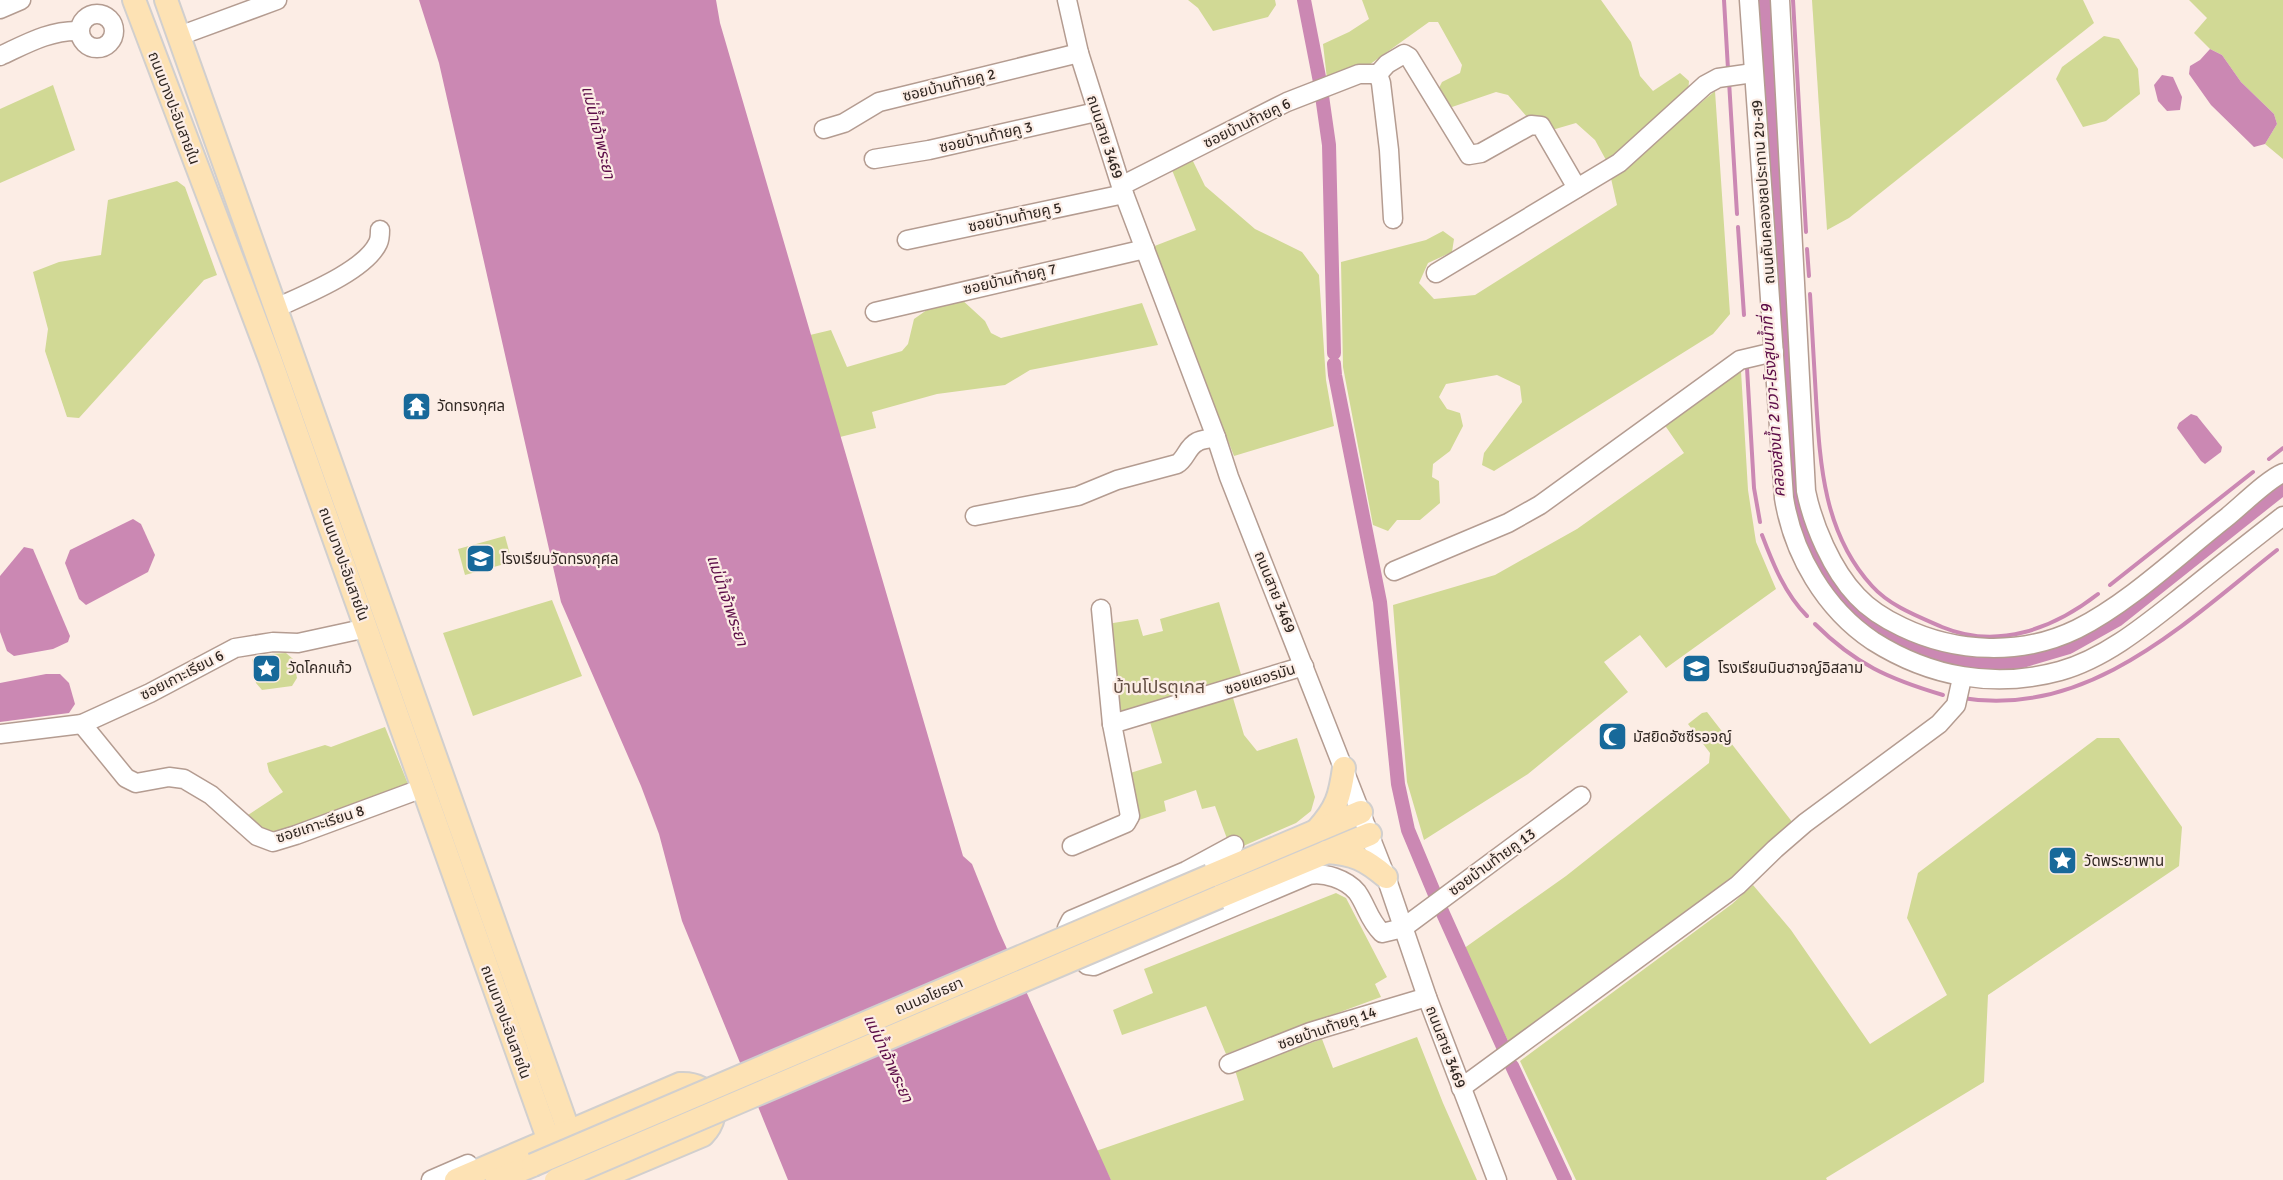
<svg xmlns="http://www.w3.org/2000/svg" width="2283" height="1180" viewBox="0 0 2283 1180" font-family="Signika,'Noto Sans Thai',sans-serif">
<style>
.green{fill:#d1d995}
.water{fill:#cb88b3}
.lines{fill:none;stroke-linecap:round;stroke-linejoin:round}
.stream{stroke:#cb88b3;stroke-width:4}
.canal{stroke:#cb88b3;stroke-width:14}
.minor-casing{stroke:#b49c91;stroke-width:21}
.major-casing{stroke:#d1cfce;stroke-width:26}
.minor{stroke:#fff;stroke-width:18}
.major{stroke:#fde2b4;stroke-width:22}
.major-bridge-casing{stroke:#d1cfce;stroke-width:26;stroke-linecap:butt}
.major-bridge{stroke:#fde2b4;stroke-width:22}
.labels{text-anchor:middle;stroke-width:4.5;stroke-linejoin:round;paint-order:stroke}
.street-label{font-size:15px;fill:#302722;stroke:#fcede5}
.poi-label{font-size:15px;fill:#302722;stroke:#fcede5;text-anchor:start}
.water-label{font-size:16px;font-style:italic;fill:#5c0c48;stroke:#fcede5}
.quarter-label{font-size:18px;fill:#644f44;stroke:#fcede5}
</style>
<rect width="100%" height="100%" fill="#fcede5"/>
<g class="green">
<polygon points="1188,0 1275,0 1276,5 1268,17 1213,31 1198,8"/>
<polygon points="1362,0 1601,0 1631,42 1640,76 1653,91 1680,73 1689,81 1688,93 1624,149 1606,160 1595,140 1576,123 1552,130 1527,117 1508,95 1496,92 1452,107 1444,102 1438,90 1442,82 1460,73 1462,65 1438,22 1429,22 1369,65 1327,79 1323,44 1349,32 1369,19"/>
<polygon points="1812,0 2083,0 2094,23 1849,218 1827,230"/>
<polygon points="2189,0 2283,0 2283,159 2265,144 2277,124 2274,114 2241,82 2222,55 2210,49 2194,33 2207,18"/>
<polygon points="2104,36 2119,39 2138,69 2140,94 2106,121 2083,127 2056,79 2062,67"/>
<polygon points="53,85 75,150 0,183 0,109"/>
<polygon points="1715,91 1730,314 1713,334 1494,471 1482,465 1484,453 1522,402 1520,386 1497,375 1446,384 1439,397 1447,409 1460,413 1463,426 1450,451 1433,464 1432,477 1439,481 1440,503 1420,520 1397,520 1388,531 1373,525 1343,367 1341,262 1426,240 1443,231 1454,239 1452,252 1428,263 1419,283 1434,299 1475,295 1617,205 1610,174 1624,167"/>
<polygon points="1191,157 1205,186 1255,229 1302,252 1319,275 1326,380 1334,426 1234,456 1152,247 1196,230 1170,165"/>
<polygon points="177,181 185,187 217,275 204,280 79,418 67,417 45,351 48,329 33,272 59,262 101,255 108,200"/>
<polygon points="960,298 985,321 991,333 1001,338 1142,303 1158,345 1030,370 1005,385 937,394 872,412 876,428 840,437 810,335 831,330 847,367 902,351 908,344 914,319 934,305"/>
<polygon points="1741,371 1748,490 1756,542 1776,589 1666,668 1640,635 1604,662 1628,692 1528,774 1424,840 1407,782 1393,605 1495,575 1577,529 1684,453 1664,424"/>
<polygon points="505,536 512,562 465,575 458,549"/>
<polygon points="552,600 582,676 473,716 443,633"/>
<polygon points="1219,602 1243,681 1120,714 1107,624 1138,619 1143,636 1163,631 1160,619"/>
<polygon points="286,653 293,659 297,678 292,686 262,690 256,683 252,660 256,655"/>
<polygon points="1233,698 1244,735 1257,751 1297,738 1315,797 1311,811 1296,823 1241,847 1229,844 1215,806 1202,809 1196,790 1164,801 1166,811 1136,821 1124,775 1162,763 1150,722"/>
<polygon points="1707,712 1793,823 1720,890 1511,1047 1463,949 1566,876 1709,763 1710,753 1688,724 1702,713"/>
<polygon points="385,727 408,784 405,789 274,838 247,821 248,815 283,792 269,772 267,763 325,745 331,747"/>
<polygon points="2097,738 2119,738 2182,827 2179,866 1988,995 1984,1082 1826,1178 1827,1180 1576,1180 1520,1061 1732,904 1753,885 1791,930 1870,1044 1947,995 1907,918 1918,873"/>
<polygon points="1336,893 1346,898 1387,977 1375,984 1381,997 1226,1054 1206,1006 1122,1035 1113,1010 1153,993 1144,969"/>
<polygon points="1417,1037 1443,1103 1477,1180 1111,1180 1096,1151 1244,1100 1235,1070 1322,1039 1333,1068"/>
</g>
<g class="water">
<polygon points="419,0 716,0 720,23 963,856 972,864 998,929 1111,1180 788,1180 682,921 659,834 641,786 561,602 439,63"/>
<polygon points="2210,49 2222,55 2241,82 2274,114 2277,124 2265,144 2254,147 2211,105 2189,74 2190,66 2200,60"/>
<polygon points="2162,75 2173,77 2182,97 2180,110 2167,111 2158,101 2154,85"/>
<polygon points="2191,414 2197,416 2222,447 2221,452 2205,464 2201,461 2177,428 2179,423"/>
<polygon points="133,519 141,524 155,555 148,572 86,605 79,599 65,563 70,550"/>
<polygon points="24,547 33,549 70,636 68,642 53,649 14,656 7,651 0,632 0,576"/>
<polygon points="46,674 60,674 69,683 75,704 69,713 0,722 0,683"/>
</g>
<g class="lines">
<g class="stream">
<polyline points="1724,0 1728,69"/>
<polyline points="1793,0 1806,232"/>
<polyline points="1729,81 1737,214"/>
<polyline points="1738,227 1744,315"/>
<polyline points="1807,249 1809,276"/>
<path d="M1810,294C1812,328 1814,363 1816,398C1820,465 1824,534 1872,586C1890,606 1917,616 1942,627C1997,650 2053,629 2098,594"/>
<polyline points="1747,368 1754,488 1760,522"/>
<polyline points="2269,459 2283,448"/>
<path d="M1762,535C1773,564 1785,594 1807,616"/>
<polyline points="2110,585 2253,472"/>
<path d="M1815,624C1855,664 1889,679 1943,695"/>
<path d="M1962,698C2088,719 2186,622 2277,550"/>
</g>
<g class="canal">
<polyline points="1304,0 1320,82"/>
<polyline points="1765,0 1793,501 1802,533 1812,556 1844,599 1863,617 1885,634 1918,650 1952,660 1987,665 2022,661 2069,647 2117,620 2283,488"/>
<polyline points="1322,96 1329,145 1334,353"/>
<polyline points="1334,364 1335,375 1380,602 1398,784 1408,830 1436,897"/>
<polyline points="1441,909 1504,1049"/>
<polyline points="1512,1066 1565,1180"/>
</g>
<defs>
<g id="minor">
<polyline points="1067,0 1079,53 1121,186 1216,437 1229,477 1386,877 1427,997 1497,1180"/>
<path d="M1749,0L1784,498C1793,554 1825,609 1873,641C1930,677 1994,689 2060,671C2107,658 2149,622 2187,592C2219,566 2251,541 2283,516"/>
<path d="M1780,0L1806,491C1813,525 1832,570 1857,596C1869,609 1885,619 1902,627C1956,653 2022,656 2077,629C2129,603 2180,554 2226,518C2241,506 2268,479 2283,473"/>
<polyline points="0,9 21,0"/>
<circle cx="97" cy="31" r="17"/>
<polyline points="179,36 277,0"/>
<path d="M0,56C26,44 50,30 79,31"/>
<polyline points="1378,74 1387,64 1404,54 1409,57 1469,155 1481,153 1531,125 1541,126 1577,188"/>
<polyline points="1378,74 1381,83 1389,150 1393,219"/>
<polyline points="824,129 844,123 879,102 1079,53"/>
<polyline points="874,159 929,150 1096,112"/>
<polyline points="1121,186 1287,102 1359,74 1378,74"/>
<polyline points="907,240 1124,194"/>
<polyline points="1436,273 1619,163 1705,85 1718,78 1753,73"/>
<path d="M276,308C304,295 365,271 378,243C380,239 380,234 380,230"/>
<polyline points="875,312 1145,249"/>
<path d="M975,516L1078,496L1117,480L1177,464C1186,459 1187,447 1197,442C1202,439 1210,439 1216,437"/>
<polyline points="1394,571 1508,523 1540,505 1740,360 1774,352"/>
<polyline points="82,724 126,778 136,783 169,777 184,779 211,795 257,836 273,842 296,835 423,788"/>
<polyline points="1112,724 1304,666"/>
<polyline points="0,734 82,724 150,693 235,648 273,642 298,643 367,628"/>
<path d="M1234,845L1186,871L1071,920L1067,928L1083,961L1087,965L1094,966L1309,875C1324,872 1346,879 1357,892C1367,906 1368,919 1382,933L1403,928L1581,796"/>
<polyline points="1072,846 1126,823 1130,816 1112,724 1101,609"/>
<polyline points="1229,1064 1310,1032 1427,997"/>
<polyline points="1461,1088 1738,885 1775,849 1805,823 1939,724 1956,705 1962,678"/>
<polyline points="431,1180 468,1164"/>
</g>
<g id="major">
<polyline points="134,0 270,359 549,1141"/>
<polyline points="166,0 569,1132"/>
<path d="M1317,830C1337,808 1340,796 1344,768"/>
<path d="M1326,852C1354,854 1365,859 1386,877"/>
<polyline points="1210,876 1361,812"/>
<polyline points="1219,897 1370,834"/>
<path d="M456,1180L680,1084C712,1082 725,1112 703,1135L596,1180"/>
<polyline points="497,1180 533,1165"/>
</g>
</defs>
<use href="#minor" class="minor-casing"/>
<use href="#major" class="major-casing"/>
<use href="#minor" class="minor"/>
<use href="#major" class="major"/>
<defs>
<g id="major-bridge">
<polyline points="533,1165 1210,876"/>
<polyline points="556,1180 1219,897"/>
</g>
</defs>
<use href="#major-bridge" class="major-bridge-casing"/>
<use href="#major-bridge" class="major-bridge"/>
</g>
<defs>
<symbol id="temple-square" viewBox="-11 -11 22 22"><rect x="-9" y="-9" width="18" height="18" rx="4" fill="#17699a" stroke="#fcede5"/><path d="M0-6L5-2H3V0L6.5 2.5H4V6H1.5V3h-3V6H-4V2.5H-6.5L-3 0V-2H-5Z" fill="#fff"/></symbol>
<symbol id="school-square" viewBox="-11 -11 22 22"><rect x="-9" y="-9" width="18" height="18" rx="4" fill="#17699a" stroke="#fcede5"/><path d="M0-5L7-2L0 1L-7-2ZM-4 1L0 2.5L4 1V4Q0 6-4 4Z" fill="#fff"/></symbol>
<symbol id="sight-square" viewBox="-11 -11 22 22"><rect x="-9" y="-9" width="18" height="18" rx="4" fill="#17699a" stroke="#fcede5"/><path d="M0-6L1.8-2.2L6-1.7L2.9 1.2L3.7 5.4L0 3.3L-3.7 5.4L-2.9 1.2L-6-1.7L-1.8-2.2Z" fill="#fff"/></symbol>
<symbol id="mosque-square" viewBox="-11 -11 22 22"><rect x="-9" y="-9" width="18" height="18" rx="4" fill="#17699a" stroke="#fcede5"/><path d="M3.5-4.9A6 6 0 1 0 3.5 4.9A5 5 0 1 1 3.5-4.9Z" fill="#fff"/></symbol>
</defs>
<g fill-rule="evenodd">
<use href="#temple-square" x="400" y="390" width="33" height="33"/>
<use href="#school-square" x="464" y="542" width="33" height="33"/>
<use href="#sight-square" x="250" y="652" width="33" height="33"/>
<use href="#school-square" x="1680" y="652" width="33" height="33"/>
<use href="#mosque-square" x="1596" y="720" width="33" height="33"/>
<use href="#sight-square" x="2046" y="844" width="33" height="33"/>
</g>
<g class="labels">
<g class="street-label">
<text transform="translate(949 85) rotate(-14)" y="5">ซอยบ้านท้ายคู 2</text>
<text transform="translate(174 108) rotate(69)" y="5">ถนนบางปะอินสายใน</text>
<text transform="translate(1247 123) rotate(-26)" y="5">ซอยบ้านท้ายคู 6</text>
<text transform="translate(986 137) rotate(-13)" y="5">ซอยบ้านท้ายคู 3</text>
<text transform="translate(1105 137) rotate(72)" y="5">ถนนสาย 3469</text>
<text transform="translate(1763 192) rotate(-94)" y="5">ถนนคันคลองชลประทาน 2ข-ส9</text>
<text transform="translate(1015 217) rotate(-12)" y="5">ซอยบ้านท้ายคู 5</text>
<text transform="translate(1010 279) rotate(-13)" y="5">ซอยบ้านท้ายคู 7</text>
<text transform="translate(344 564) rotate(70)" y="5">ถนนบางปะอินสายใน</text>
<text transform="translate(1275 592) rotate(68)" y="5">ถนนสาย 3469</text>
<text transform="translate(182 675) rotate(-27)" y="5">ซอยเกาะเรียน 6</text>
<text transform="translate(1260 679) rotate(-17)" y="5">ซอยเยอรมัน</text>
<text transform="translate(320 824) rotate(-18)" y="5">ซอยเกาะเรียน 8</text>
<text transform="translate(1492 862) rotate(-36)" y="5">ซอยบ้านท้ายคู 13</text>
<text transform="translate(929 996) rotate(-23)" y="5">ถนนอโยธยา</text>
<text transform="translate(506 1022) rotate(70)" y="5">ถนนบางปะอินสายใน</text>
<text transform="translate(1327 1028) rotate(-19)" y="5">ซอยบ้านท้ายคู 14</text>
<text transform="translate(1446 1047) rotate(69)" y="5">ถนนสาย 3469</text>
</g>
<g class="poi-label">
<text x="437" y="411">วัดทรงกุศล</text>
<text x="501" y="564">โรงเรียนวัดทรงกุศล</text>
<text x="288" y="673">วัดโคกแก้ว</text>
<text x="1718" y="673">โรงเรียนมินฮาจญ์อิสลาม</text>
<text x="1633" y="742">มัสยิดอัซซีรอจญ์</text>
<text x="2084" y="866">วัดพระยาพาน</text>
</g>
<g class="water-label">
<text transform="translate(599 132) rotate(76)" y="6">แม่น้ำเจ้าพระยา</text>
<text transform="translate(1772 401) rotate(-94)" y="6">คลองส่งน้ำ 2 ขวา-โรงสูบน้ำที่ 9</text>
<text transform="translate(728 600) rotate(71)" y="6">แม่น้ำเจ้าพระยา</text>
<text transform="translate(889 1058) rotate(65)" y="6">แม่น้ำเจ้าพระยา</text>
</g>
<g class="quarter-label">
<text x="1159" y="693">บ้านโปรตุเกส</text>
</g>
</g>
</svg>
